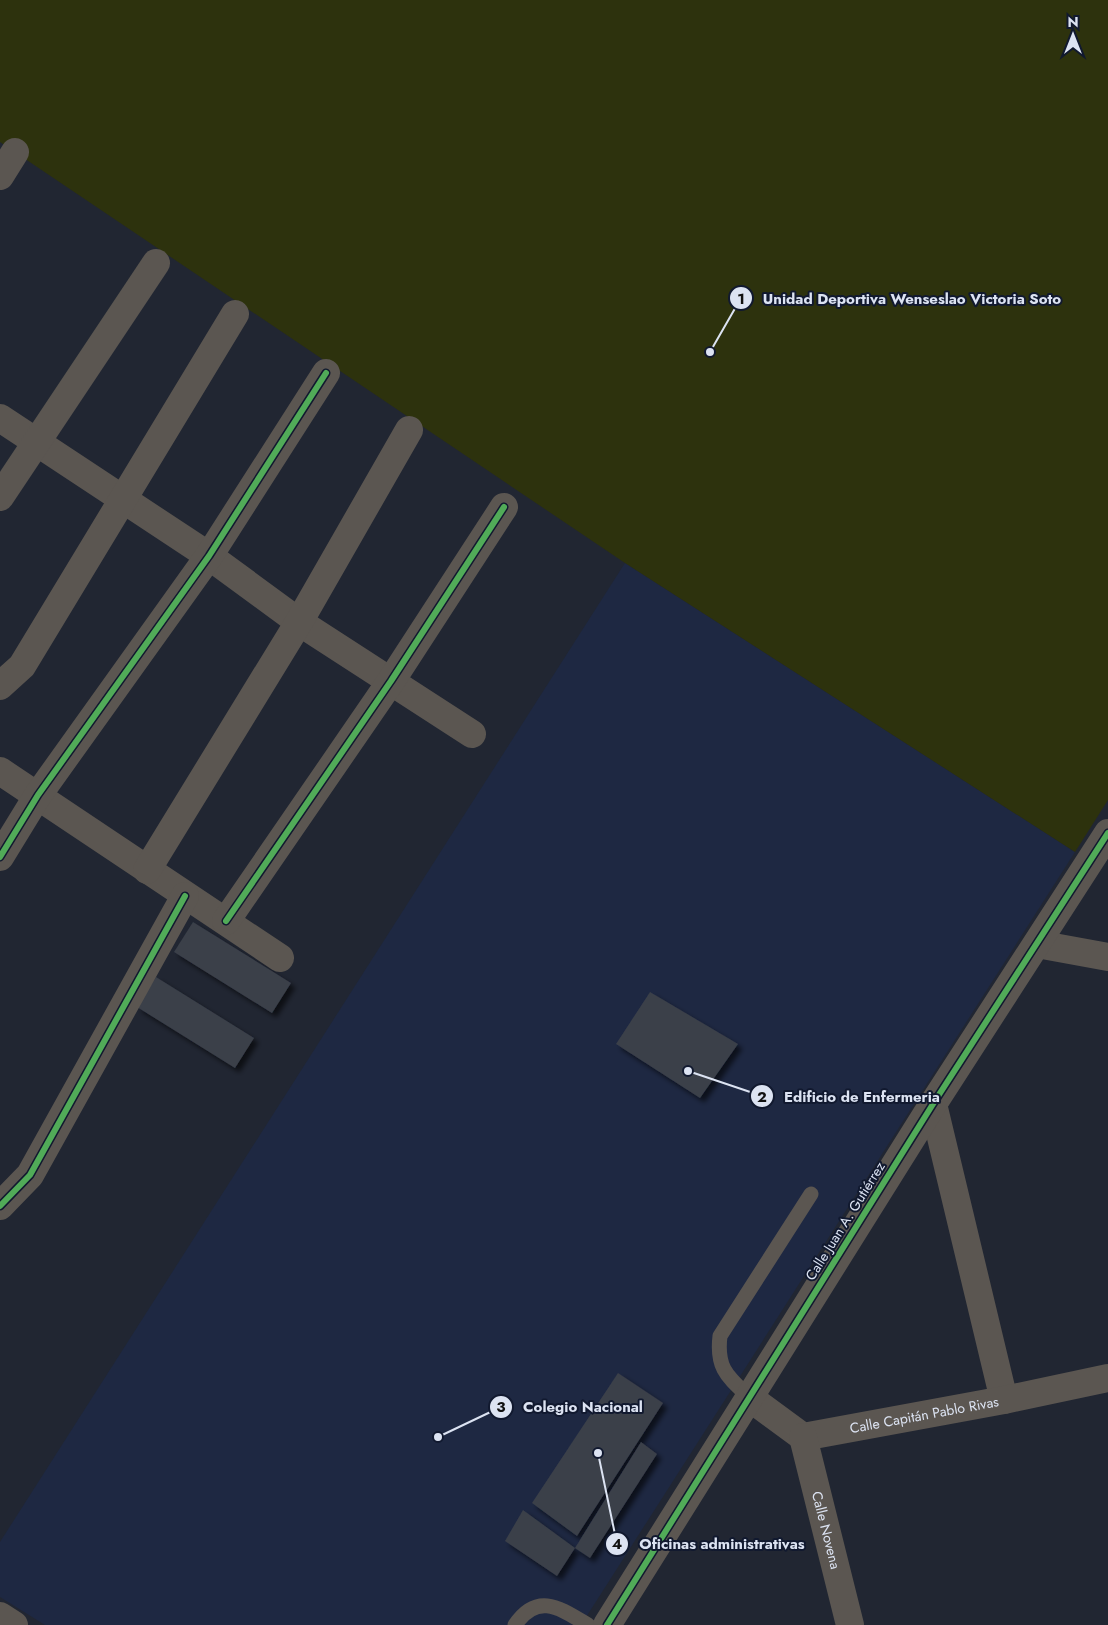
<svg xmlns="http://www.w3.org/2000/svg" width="1108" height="1625" viewBox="0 0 1108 1625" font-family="Jost,sans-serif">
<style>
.built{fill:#1e2842}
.green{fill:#2d320d}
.building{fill:#3a3f49;filter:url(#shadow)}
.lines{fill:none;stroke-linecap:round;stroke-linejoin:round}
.service{stroke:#5b5651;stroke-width:15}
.minor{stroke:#5b5651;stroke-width:28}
.cycleway-casing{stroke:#11192f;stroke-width:9}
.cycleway{stroke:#51ab58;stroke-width:6}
.labels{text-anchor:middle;stroke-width:4;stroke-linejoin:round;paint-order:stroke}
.street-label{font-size:14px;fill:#dce3f2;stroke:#11192f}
.leader{fill:none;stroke:#dce3f2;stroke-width:2}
.callout-dot{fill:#dce3f2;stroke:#11192f;stroke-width:2}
.mark-label{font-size:15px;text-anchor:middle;font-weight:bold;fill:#111}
.callout-label{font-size:15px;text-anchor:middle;font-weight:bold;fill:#dce3f2;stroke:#11192f;stroke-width:4;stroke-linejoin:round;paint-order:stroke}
</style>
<defs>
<filter id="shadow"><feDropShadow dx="4.5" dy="4.5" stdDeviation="2.5" flood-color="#0009"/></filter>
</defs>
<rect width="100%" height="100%" fill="#212632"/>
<polygon class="built" points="625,563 1075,852 581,1625 45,1625 0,1597 0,1542"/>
<polygon class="green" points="0,0 1108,0 1108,800 1075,852 625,563 0,142"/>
<g class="building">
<polygon points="193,922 291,983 272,1013 174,952"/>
<polygon points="156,977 254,1038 235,1068 137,1007"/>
<polygon points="650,992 738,1044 700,1098 616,1044"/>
<polygon points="618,1373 663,1403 577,1536 532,1503"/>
<polygon points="641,1442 657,1454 590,1558 575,1548 557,1576 505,1541 523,1510 575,1548"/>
</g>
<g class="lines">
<g class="service">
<path d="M750,1398C728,1377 716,1369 720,1336L811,1194"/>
<path d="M515,1625C538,1591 561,1609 588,1625"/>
</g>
<g class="minor">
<polyline points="0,176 15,152"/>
<polyline points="0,418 209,556 299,622 472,734"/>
<polyline points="0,497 156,263"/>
<polyline points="0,686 22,666 235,314"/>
<polyline points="0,771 280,958"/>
<polyline points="0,857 38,795 209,556 326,373"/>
<polyline points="147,870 299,622 409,430"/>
<polyline points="226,921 391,681 504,507"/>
<polyline points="1037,944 1108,957"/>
<polyline points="933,1104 1004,1400"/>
<polyline points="0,1206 30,1175 185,896"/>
<path id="s1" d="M750,1398L803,1437L1004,1400L1108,1378"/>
<path id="s2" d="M803,1437L850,1625"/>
<polyline points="0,1616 14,1625"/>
<polyline points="607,1625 933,1104 1108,833"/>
</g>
<defs>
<g id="cycleway">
<polyline points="0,857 38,795 209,556 326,373"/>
<polyline points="226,921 391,681 504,507"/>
<polyline points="0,1206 30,1175 185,896"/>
<polyline points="607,1625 933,1104 1108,833"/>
</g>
</defs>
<use href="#cycleway" class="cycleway-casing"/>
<use href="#cycleway" class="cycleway"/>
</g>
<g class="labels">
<g class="street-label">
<text transform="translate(845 1221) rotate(-58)" y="5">Calle Juan A. Gutiérrez</text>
<text dy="5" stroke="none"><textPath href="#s1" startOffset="189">Calle Capitán Pablo Rivas</textPath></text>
<text dy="5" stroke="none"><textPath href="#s2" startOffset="96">Calle Novena</textPath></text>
</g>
</g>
<path class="leader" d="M710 352L741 298M688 1071L762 1096M438 1437L501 1407M598 1453L617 1544"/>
<g class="callout-dot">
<circle cx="710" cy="352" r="5"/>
<circle cx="688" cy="1071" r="5"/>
<circle cx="438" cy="1437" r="5"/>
<circle cx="598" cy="1453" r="5"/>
<circle cx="741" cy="298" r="12"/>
<circle cx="762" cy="1096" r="12"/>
<circle cx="501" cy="1407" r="12"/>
<circle cx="617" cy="1544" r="12"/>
</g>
<g class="mark-label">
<text x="741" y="304">1</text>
<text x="762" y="1102">2</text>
<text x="501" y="1412">3</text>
<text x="617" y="1549">4</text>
</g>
<g class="callout-label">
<text x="912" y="304">Unidad Deportiva Wenseslao Victoria Soto</text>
<text x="862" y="1102">Edificio de Enfermeria</text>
<text x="583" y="1412">Colegio Nacional</text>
<text x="722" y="1549">Oficinas administrativas</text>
</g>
<g transform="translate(1073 35)" stroke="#11192f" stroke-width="4" paint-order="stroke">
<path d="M0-4L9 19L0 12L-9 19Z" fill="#dce3f2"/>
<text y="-8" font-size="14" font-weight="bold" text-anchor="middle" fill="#dce3f2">N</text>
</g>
</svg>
